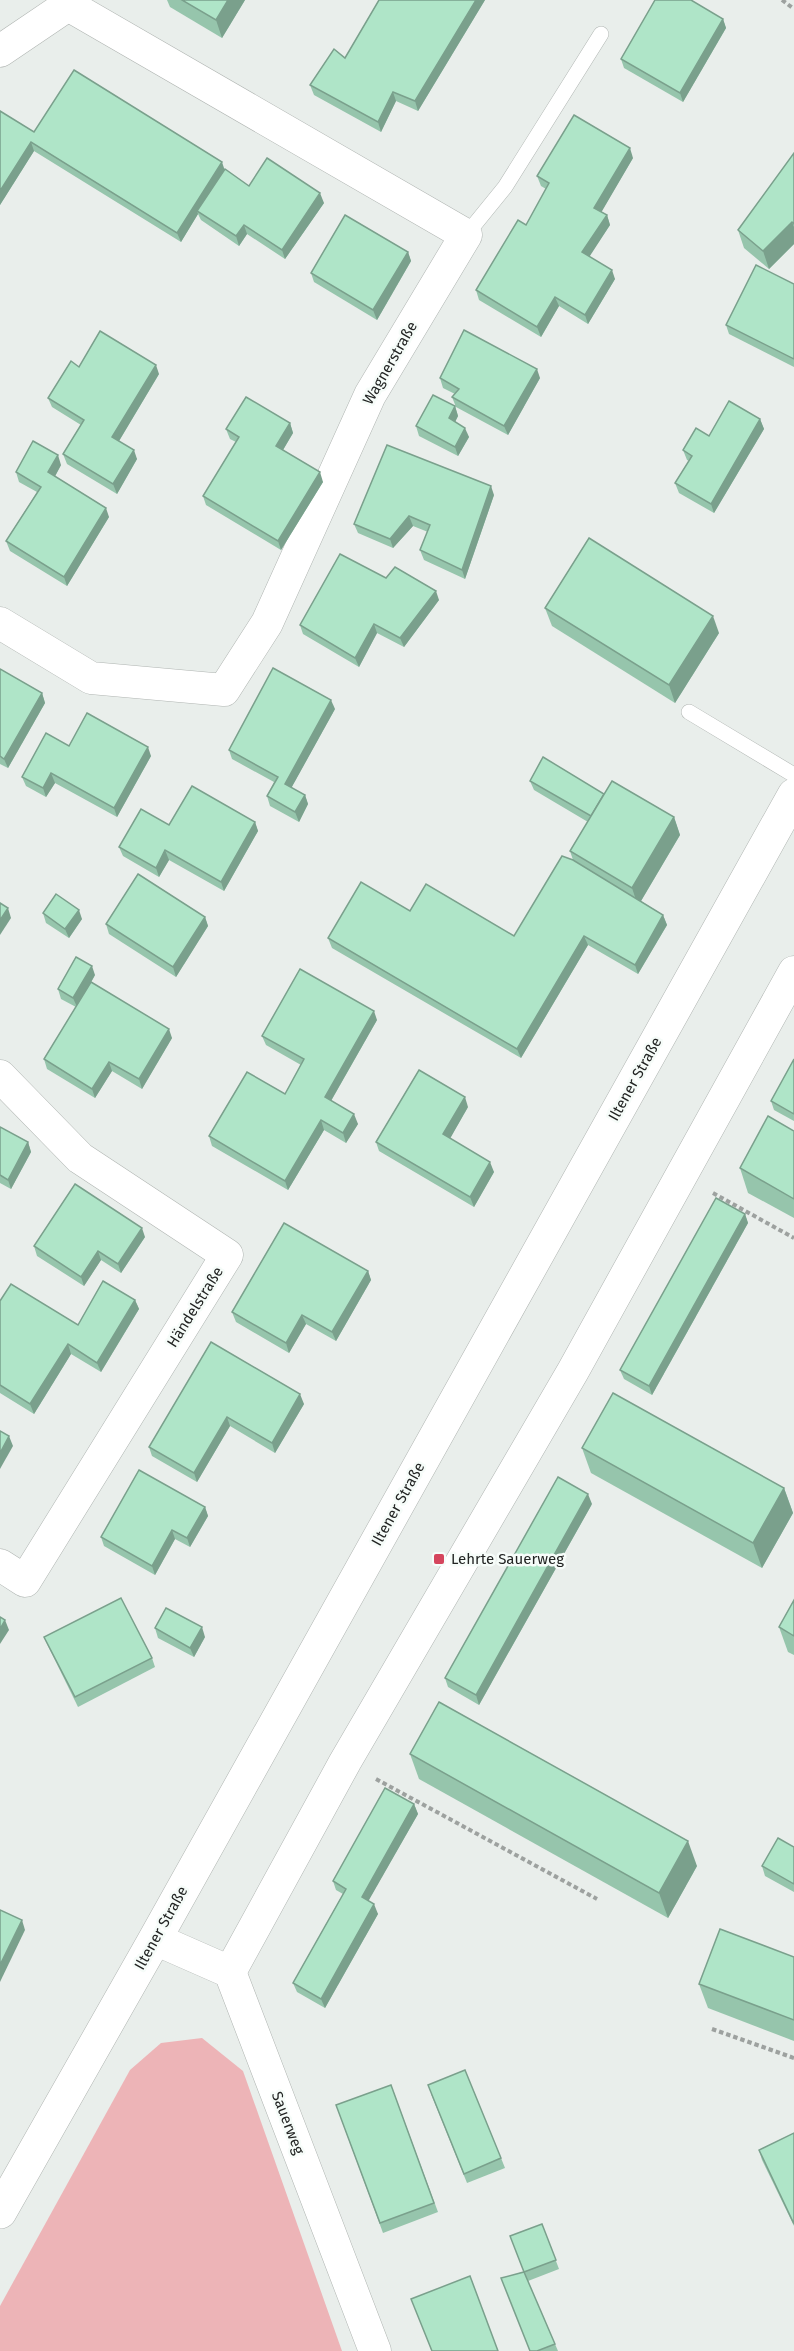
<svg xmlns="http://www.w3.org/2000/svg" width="794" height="2351" viewBox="0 0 794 2351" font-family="'Fira Sans',sans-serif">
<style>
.green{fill:#edb4b7}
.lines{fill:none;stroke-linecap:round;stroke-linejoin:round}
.lane-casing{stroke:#b0b5b2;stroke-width:16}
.street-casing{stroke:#b0b5b2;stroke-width:33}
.secondary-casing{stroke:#b0b5b2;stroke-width:34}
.path{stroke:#9da19f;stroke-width:4;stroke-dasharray:4.5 3;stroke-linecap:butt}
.lane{stroke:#fff;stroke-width:15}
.street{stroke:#fff;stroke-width:32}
.secondary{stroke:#fff;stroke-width:33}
.wall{fill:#96c5ac}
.shaded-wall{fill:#7aa08c}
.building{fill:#afe5c8;stroke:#7aa08c;stroke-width:1.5}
.poi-dot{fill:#d5455d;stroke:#f6fcf9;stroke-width:2}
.labels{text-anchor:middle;stroke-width:5;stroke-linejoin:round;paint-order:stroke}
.street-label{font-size:15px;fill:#222423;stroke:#f6fcf9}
.poi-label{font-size:15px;fill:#222423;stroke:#f6fcf9;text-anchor:start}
</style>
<rect width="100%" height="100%" fill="#e9eeeb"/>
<polygon class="green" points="202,2038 243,2071 342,2351 0,2351 0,2306 130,2070 161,2043"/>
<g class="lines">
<defs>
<g id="lane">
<polyline points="466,235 505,187 601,34"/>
<polyline points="689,712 794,775"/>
</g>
<g id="street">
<polyline points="0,51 68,5 71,0"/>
<polyline points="0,623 91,678 224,690 267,623 370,395 466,235 68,5"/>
<polyline points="0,1076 80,1158 227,1255 25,1581 0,1565"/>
<polyline points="155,1939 230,1972 375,2351"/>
<polyline points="230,1972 345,1762 573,1371 794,972"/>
</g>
<polyline id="secondary" points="0,2212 155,1939 794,795"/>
</defs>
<use href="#lane" class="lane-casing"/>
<use href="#street" class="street-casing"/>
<use href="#secondary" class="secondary-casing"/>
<g class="path">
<polyline points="782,0 794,9"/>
<polyline points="713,1193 794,1238"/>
<polyline points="376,1779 597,1899"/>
<polyline points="712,2029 794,2058"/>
</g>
<use href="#lane" class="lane"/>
<use href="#street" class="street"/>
<use href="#secondary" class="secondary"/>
</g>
<g class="wall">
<polygon points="167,0 245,0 222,38 170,7"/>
<polygon points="379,0 485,0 418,111 396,101 381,132 314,95 310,85 345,58"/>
<polygon points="723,19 726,28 683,102 624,68 621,59"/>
<polygon points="0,111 34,132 225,170 249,186 324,203 285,259 247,234 239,246 201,220 198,214 181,242 34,151 0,205"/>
<polygon points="794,153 794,244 769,269 744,248 738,230"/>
<polygon points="633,158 601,212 607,215 610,225 589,256 615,279 588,324 559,306 541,337 479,300 476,290 526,225 546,189 541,186 537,176"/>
<polygon points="408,252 411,261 377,320 314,282 311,273"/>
<polygon points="794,284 794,367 729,334 726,325"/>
<polygon points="79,367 159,374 119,441 137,459 117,494 67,464 63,454 81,425 52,407 48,398"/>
<polygon points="440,378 540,378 508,435 456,407 452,397 455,394 443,388"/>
<polygon points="455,406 458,416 455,422 469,437 458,456 419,436 416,426"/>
<polygon points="760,419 764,429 714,513 679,493 675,483 689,461 687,460 683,450 709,436"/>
<polygon points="290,423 293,433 283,450 323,482 281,550 206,505 203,496 236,442 230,439 226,429"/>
<polygon points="61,465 55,476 109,517 67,586 10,551 6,541 37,492 19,482 16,472"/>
<polygon points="494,495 465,579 424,560 420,550 428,532 413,526 393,548 358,533 354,524"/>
<polygon points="386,578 439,600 404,647 377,633 359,667 303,634 300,625"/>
<polygon points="545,608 719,633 675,703 552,626"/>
<polygon points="0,669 42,693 45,703 8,768 0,764"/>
<polygon points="335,709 291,788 305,795 308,804 299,822 270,806 267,796 274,782 232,759 229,750"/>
<polygon points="69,746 151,756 117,817 55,783 46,797 26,786 22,777"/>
<polygon points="530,781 604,794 674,817 680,835 641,901 663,915 667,925 638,974 588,945 521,1058 332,948 328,938 410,911 514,936 573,860 570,851 588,822 534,790"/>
<polygon points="255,822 258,831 224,891 169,860 159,877 123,856 119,847 169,825"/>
<polygon points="43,913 82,919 69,938 46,923"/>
<polygon points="205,917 208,926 176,977 109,934 106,924"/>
<polygon points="95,975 88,988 172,1038 142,1089 112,1071 95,1098 47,1069 44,1059 76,1007 61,999 58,989"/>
<polygon points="377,1020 331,1101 358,1124 346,1143 324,1130 288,1190 212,1146 209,1136 285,1094 301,1065 266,1045 262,1036"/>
<polygon points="794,1059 794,1121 774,1110 771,1101"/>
<polygon points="468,1107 450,1138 494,1172 474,1207 379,1151 376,1142"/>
<polygon points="0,1127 28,1142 31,1152 11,1189 0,1183"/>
<polygon points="794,1131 794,1218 748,1193 740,1168"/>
<polygon points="745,1214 748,1223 652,1395 624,1379 620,1370"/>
<polygon points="145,1237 121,1273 101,1260 84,1286 37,1256 34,1246"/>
<polygon points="368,1271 371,1280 336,1341 306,1324 289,1353 236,1322 232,1312"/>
<polygon points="135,1300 139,1309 101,1372 71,1354 34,1414 0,1393 0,1301 78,1325"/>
<polygon points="211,1342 304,1404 275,1453 230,1426 197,1482 152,1456 149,1447"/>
<polygon points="582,1448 784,1488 793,1513 762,1568 591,1473"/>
<polygon points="592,1504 479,1705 448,1687 445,1678"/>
<polygon points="205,1507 208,1516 190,1547 175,1539 155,1575 104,1546 101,1537"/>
<polygon points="794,1600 794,1655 788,1652 779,1627"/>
<polygon points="155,1628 205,1637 194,1657 158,1638"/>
<polygon points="44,1637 152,1658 155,1667 78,1707 48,1646"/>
<polygon points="410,1754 697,1866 668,1918 419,1779"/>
<polygon points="414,1804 418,1814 368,1901 378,1914 325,2008 297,1992 293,1983 343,1894 336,1890 333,1881"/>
<polygon points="794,1847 794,1892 765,1876 762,1866"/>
<polygon points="794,1957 794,2041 708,2008 699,1984"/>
<polygon points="391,2085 438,2212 383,2233 336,2105"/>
<polygon points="431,2094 501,2158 505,2168 467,2183"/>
<polygon points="794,2133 794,2226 762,2160 759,2150"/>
<polygon points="542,2224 559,2269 528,2281 558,2351 530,2351 524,2272"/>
</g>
<g class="shaded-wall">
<polygon points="228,0 245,0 222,38 216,20"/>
<polygon points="476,0 485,0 418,111 415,101"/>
<polygon points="723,19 726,28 683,102 680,93"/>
<polygon points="393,92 396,101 381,132 378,122"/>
<polygon points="31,142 34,151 0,205 0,191"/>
<polygon points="630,148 633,158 598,218 594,208"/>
<polygon points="222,162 225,171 197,211 198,214 181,242 177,233"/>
<polygon points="320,193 324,203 285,259 282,250"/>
<polygon points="607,215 610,225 586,262 582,252"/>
<polygon points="792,222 794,227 794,244 769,269 763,251"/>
<polygon points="244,225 247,234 239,246 236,236"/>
<polygon points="408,252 411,261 377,320 373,310"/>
<polygon points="612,270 615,279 588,324 585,315"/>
<polygon points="555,297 559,306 541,337 537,327"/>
<polygon points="156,365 159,374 116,446 112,437"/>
<polygon points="537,369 540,378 508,435 504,426"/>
<polygon points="455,406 458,416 452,428 449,418"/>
<polygon points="760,419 764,429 714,513 711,504"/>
<polygon points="290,423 293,433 280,455 276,446"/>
<polygon points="465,428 469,437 458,456 455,447"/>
<polygon points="134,450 137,459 117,494 113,484"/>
<polygon points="58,455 61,465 52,482 48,472"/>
<polygon points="320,472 323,482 281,550 278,541"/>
<polygon points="491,486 494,495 465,579 462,570"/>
<polygon points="106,508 109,517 67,586 64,577"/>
<polygon points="409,516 413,526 393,548 390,539"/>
<polygon points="436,591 439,600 404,647 400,638"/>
<polygon points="713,616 719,633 675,703 669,685"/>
<polygon points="374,624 377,633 359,667 355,658"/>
<polygon points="42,693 45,703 8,768 4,759"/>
<polygon points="331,700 335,709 288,794 285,784"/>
<polygon points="148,747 151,756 117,817 114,808"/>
<polygon points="51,773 55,783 46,797 43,788"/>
<polygon points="305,795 308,804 299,822 295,812"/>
<polygon points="674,817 680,835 638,906 632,888"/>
<polygon points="255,822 258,831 224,891 221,882"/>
<polygon points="165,850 169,860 159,877 156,868"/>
<polygon points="8,908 11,918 0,935 0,920"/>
<polygon points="79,910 82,919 69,938 65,929"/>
<polygon points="663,915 667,925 638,974 635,965"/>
<polygon points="205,917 208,926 176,977 173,967"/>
<polygon points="584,936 588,945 521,1058 517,1049"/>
<polygon points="92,966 95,975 77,1007 73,998"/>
<polygon points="374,1011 377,1020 328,1106 325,1097"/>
<polygon points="169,1029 172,1038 142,1089 139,1079"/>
<polygon points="109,1062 112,1071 95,1098 92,1089"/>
<polygon points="465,1097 468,1107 447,1144 443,1134"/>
<polygon points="354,1114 358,1124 346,1143 343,1133"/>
<polygon points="321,1120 324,1130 288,1190 285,1181"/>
<polygon points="28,1142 31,1152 11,1189 8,1180"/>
<polygon points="490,1162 494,1172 474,1207 470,1197"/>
<polygon points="745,1214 748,1223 652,1395 649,1386"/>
<polygon points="142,1228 145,1237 121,1273 118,1264"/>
<polygon points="98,1251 101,1260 84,1286 81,1277"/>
<polygon points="368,1271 371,1280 336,1341 332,1332"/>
<polygon points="135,1300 139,1309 101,1372 97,1363"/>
<polygon points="302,1315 306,1324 289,1353 286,1343"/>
<polygon points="68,1344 71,1354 34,1414 30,1404"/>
<polygon points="300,1394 304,1404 275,1453 272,1443"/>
<polygon points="227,1417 230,1426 197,1482 194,1473"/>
<polygon points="9,1436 13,1446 0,1469 0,1453"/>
<polygon points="784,1488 793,1513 762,1568 753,1543"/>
<polygon points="588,1494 592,1504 479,1705 476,1695"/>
<polygon points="205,1507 208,1516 190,1547 187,1538"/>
<polygon points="172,1530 175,1539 155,1575 152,1566"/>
<polygon points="5,1620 9,1630 0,1644 0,1629"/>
<polygon points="202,1627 205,1637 194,1657 190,1648"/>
<polygon points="414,1804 418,1814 365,1907 362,1897"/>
<polygon points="688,1841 697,1866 668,1918 659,1893"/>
<polygon points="374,1904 378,1914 325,2008 321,1999"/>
<polygon points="22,1920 25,1930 0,1982 0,1965"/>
</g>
<g class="building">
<polygon points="182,0 228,0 216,20"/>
<polygon points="379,0 476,0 415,101 393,92 378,122 310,85 334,49 345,58"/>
<polygon points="655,0 691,0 723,19 680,93 621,59"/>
<polygon points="74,70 222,162 177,233 31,142 0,191 0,111 34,132"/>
<polygon points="574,115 630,148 594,208 607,215 582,252 612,270 585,315 555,297 537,327 476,290 518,220 526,225 549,183 537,176"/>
<polygon points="794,153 794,224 792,222 763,251 738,230"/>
<polygon points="267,158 320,193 282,250 244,225 236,236 197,211 225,169 249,186"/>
<polygon points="345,215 408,252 373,310 311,273"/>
<polygon points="756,265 794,284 794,359 726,325"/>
<polygon points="464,330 537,369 504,426 452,397 459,389 440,378"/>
<polygon points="100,331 156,365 112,437 134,450 113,484 63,454 84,420 48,398 71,361 79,367"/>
<polygon points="433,395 455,406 449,418 465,428 455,447 416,426"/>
<polygon points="246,397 290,423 276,446 320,472 278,541 203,496 239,437 226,429"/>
<polygon points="729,401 760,419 711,504 675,483 692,456 683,450 696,428 709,436"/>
<polygon points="33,441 58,455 48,472 106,508 64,577 6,541 41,487 16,472"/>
<polygon points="387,445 491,486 462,570 420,550 430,525 409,516 390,539 354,524"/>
<polygon points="589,538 713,616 669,685 545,608"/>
<polygon points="340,554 386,578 395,567 436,591 400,638 374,624 355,658 300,625"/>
<polygon points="273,668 331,700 285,784 305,795 295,812 267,796 278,777 229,750"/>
<polygon points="0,669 42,693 4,759 0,756"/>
<polygon points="87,713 148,747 114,808 51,773 43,788 22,777 46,733 69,746"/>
<polygon points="543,757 604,794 591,816 530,781"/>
<polygon points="612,781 674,817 632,888 570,851"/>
<polygon points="192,786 255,822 221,882 165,850 156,868 119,847 141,809 169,825"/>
<polygon points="562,856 573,860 663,915 635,965 584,936 517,1049 328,938 361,882 410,911 426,884 514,936"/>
<polygon points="138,874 205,917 173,967 106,924"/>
<polygon points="56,894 79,910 65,929 43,913"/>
<polygon points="0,903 8,908 0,920"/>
<polygon points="76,957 92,966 73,998 58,989"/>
<polygon points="300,969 374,1011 325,1097 354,1114 343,1133 321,1120 285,1181 209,1136 247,1072 285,1094 304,1059 262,1036"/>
<polygon points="91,982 169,1029 139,1079 109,1062 92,1089 44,1059"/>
<polygon points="794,1059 794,1114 771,1101"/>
<polygon points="419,1070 465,1097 443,1134 490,1162 470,1197 376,1142"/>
<polygon points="768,1116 794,1131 794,1199 740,1168"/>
<polygon points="0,1127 28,1142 8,1180 0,1175"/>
<polygon points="75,1184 142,1228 118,1264 98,1251 81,1277 34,1246"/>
<polygon points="716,1198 745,1214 649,1386 620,1370"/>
<polygon points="284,1223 368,1271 332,1332 302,1315 286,1343 232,1312"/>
<polygon points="103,1281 135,1300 97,1363 68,1344 30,1404 0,1385 0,1301 11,1284 78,1325"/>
<polygon points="211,1342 300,1394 272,1443 227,1417 194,1473 149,1447"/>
<polygon points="613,1393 784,1488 753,1543 582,1448"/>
<polygon points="0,1431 9,1436 0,1453"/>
<polygon points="139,1470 205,1507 187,1538 172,1530 152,1566 101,1537"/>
<polygon points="558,1477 588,1494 476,1695 445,1678"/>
<polygon points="121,1598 152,1658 75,1697 44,1637"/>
<polygon points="794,1600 794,1636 779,1627"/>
<polygon points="166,1608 202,1627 190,1648 155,1628"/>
<polygon points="0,1617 5,1620 0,1629"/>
<polygon points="439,1702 688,1841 659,1893 410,1754"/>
<polygon points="385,1788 414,1804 362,1897 374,1904 321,1999 293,1983 346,1889 333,1881"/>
<polygon points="778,1838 794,1847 794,1884 762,1866"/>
<polygon points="0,1910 22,1920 0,1965"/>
<polygon points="720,1929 794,1957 794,2020 699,1984"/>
<polygon points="465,2070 501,2158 464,2174 428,2085"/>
<polygon points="391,2085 434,2203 380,2223 336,2105"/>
<polygon points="794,2133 794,2224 759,2150"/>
<polygon points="542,2224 556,2260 524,2272 510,2236"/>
<polygon points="524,2272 555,2344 537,2351 530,2351 501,2278"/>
<polygon points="470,2276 498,2351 432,2351 411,2299"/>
</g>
<rect class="poi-dot" x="433" y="1553" width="12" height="12" rx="3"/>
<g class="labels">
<g class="street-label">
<text transform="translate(390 363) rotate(-60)" y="5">Wagnerstraße</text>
<text transform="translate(635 1079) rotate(-61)" y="5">Iltener Straße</text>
<text transform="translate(195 1307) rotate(-58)" y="5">Händelstraße</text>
<text transform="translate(398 1504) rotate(-61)" y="5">Iltener Straße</text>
<text transform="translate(161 1928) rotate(-61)" y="5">Iltener Straße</text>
<text transform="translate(288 2123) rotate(69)" y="5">Sauerweg</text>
</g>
<g class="poi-label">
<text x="451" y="1564">Lehrte Sauerweg</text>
</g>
</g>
</svg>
